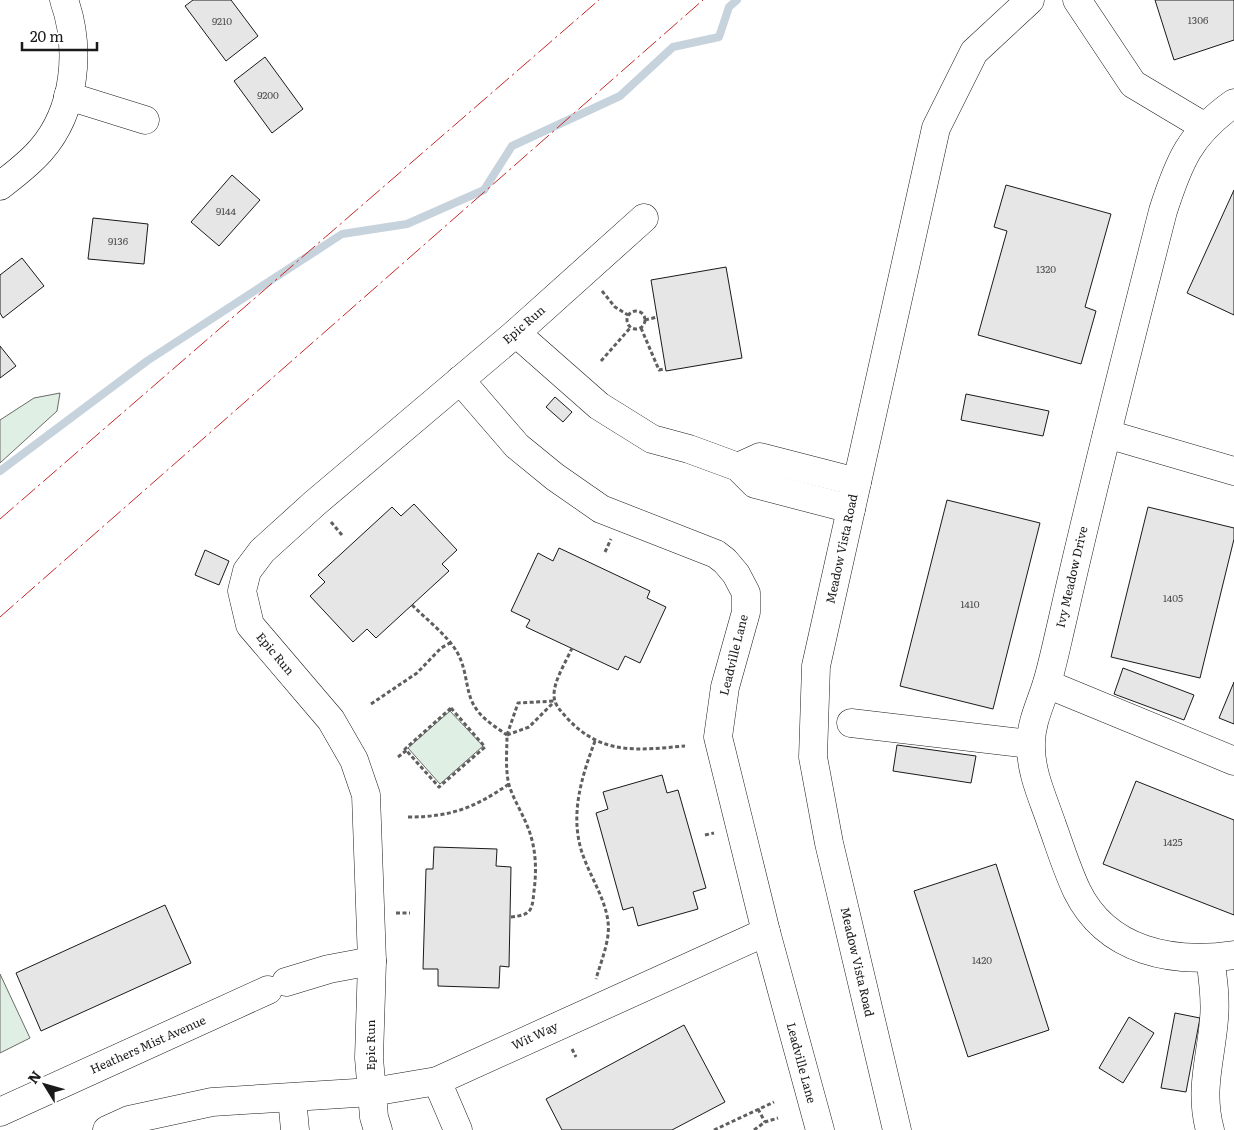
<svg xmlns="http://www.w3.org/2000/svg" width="1234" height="1130" viewBox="0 0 1234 1130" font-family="Literata,serif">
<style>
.green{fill:#e0efe3;stroke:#6a6a6a}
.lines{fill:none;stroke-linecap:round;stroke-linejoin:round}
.stream{stroke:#c6d2dc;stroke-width:8}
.building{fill:#e6e6e6;stroke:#1a1a1a}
.minor-casing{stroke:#1a1a1a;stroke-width:29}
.path{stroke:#5f5f5f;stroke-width:3;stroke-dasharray:4 2.5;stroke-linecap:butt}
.minor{stroke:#fff;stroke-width:28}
.power{stroke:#c62828;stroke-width:1;stroke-dasharray:18 4 2.5 4;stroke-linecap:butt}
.labels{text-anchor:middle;stroke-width:4;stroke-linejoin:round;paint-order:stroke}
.number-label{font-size:10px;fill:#4d4d4d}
.street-label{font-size:12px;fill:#1a1a1a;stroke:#fff}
</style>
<rect width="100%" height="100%" fill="#fff"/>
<g class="green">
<polygon points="60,393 57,411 0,463 0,420 34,398"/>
<polygon points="450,711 483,746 440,784 408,748"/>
<polygon points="0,974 30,1038 0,1053"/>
</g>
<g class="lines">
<polyline class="stream" points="0,471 147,361 342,234 407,224 484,190 512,146 620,96 673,47 719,37 729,7 737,0"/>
</g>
<g class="building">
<polygon points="193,0 231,0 258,36 226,61 185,6"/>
<polygon points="1155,0 1234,0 1234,40 1174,60"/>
<polygon points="265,57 303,109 272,133 234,81"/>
<polygon points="232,175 260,200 219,246 191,222"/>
<polygon points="1006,185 1111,214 1085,307 1096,311 1081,364 978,335 1007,231 994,227"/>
<polygon points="1234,190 1234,315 1187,293"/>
<polygon points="93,218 148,224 144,264 88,259"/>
<polygon points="22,258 44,286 3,318 0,313 0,275"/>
<polygon points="726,267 742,358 666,371 651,280"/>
<polygon points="0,346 16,366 0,378"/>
<polygon points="966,394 1049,411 1043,436 961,420"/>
<polygon points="555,397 572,412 563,422 546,407"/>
<polygon points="947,500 1040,523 993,709 900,686"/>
<polygon points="414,504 457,550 442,564 449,571 376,638 367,629 353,642 310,596 325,582 318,575 392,507 401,516"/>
<polygon points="1148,507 1234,528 1234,539 1200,678 1111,657"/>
<polygon points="559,548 650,591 647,598 666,607 640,663 625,656 618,670 526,627 530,620 511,611 538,553 553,561"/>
<polygon points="205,550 229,561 219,585 195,575"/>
<polygon points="1123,668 1194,695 1184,720 1114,694"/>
<polygon points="1234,682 1234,724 1219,718"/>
<polygon points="897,745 976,756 971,783 893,771"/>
<polygon points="662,775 667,793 678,790 706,888 693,892 698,909 638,926 633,907 623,910 596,813 608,809 603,792"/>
<polygon points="1136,781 1234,820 1234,915 1103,864"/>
<polygon points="434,847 497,849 496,866 511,867 509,967 500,966 499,988 438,986 438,969 423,969 426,869 433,869"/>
<polygon points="996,864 1049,1030 968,1057 914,891"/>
<polygon points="165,905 191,963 41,1031 16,973"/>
<polygon points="1175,1013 1200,1018 1186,1092 1161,1088"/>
<polygon points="1129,1017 1154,1033 1123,1083 1099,1068"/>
<polygon points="684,1025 725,1102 672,1130 562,1130 546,1099"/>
</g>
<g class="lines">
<defs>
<g id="minor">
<polyline points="1077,0 1133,84 1205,127"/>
<polyline points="68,96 145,120"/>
<path d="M1234,103C1190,134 1179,161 1163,211C1128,348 1093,484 1062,622C1057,643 1053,663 1047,683C1041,703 1031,722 1031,743C1030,772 1043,798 1052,825C1060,847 1067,870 1077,891C1107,952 1173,964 1234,955"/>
<path d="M0,186C14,175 29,164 41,150C76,110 81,48 64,0"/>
<polyline points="516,333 599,406 652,439 689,449 738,467 755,484 851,509"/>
<polyline points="460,380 517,446 555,477 601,509 716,554 725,561 736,574 746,593 746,612 725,687 718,737 766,932 820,1130"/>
<polyline points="1107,434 1234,471"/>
<polyline points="738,467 760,457 857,482"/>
<polyline points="1047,684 1234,761"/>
<polyline points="851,723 1030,744"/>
<polyline points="286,982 329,969 372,961"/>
<polyline points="437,1081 458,1130"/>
<polyline points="292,1098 295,1130"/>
<polyline points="0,1112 268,990"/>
<polyline points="107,1130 129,1120 212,1102 372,1092 437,1081 766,932"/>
<polyline points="378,1130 374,1117 369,1058 372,961 366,795 354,760 331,720 250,625 242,591 247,571 262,551 315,503 516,333 644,218"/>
<polyline points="897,1130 829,843 813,757 816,666 936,128 974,52 1030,0"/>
<path d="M1210,1130C1199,1089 1211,1059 1214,1019C1216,999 1213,978 1210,958"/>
</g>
</defs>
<use href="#minor" class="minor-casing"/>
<g class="path">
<polyline points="602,291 615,307 628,315"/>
<circle cx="636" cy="320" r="9"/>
<polyline points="645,320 657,317"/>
<polyline points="641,328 659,370 664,369"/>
<polyline points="601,361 631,327"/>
<polyline points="331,522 342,535"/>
<polyline points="605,552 611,539"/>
<path d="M412,605C427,620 446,634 457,652C468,671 465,692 475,707C482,719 496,727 507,735C507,751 505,768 509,785C513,798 521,811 526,823C536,845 537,868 534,891C532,912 531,915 510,917"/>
<path d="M572,648C566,662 554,680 554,695C554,705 561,711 567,718C602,756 638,750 685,746"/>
<polyline points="371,704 417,673 441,648 450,643"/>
<polygon points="451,708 485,747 439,787 405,749"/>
<polyline points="507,735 518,703 554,701"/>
<polyline points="507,735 529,727 554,702"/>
<path d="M595,741C583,773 572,807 579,841C585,873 612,903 608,935C606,950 600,965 596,979"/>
<polyline points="398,757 407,750"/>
<path d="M408,817C451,817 474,808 509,784"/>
<polyline points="705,835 714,833"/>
<polyline points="396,913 410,913"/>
<polyline points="572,1049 576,1057"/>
<polyline points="758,1109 765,1122"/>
<polyline points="714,1130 774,1102"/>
<polyline points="754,1130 765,1122 778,1118"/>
</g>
<use href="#minor" class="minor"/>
<g class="power">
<polyline points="0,519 599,0"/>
<polyline points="0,617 703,0"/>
</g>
</g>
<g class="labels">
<g class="number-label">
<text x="1198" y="24">1306</text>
<text x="222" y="25">9210</text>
<text x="268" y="99">9200</text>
<text x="226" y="215">9144</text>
<text x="118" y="245">9136</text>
<text x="1046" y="273">1320</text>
<text x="1173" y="602">1405</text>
<text x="970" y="608">1410</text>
<text x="1173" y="846">1425</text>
<text x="982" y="964">1420</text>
</g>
<g class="street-label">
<text transform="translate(524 325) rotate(-41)" y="4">Epic Run</text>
<text transform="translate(842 549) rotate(-78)" y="4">Meadow Vista Road</text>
<text transform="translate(1072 577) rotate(-77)" y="4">Ivy Meadow Drive</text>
<text transform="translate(275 654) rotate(50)" y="4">Epic Run</text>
<text transform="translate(734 655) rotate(-76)" y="4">Leadville Lane</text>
<text transform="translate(857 962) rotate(77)" y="4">Meadow Vista Road</text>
<text transform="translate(535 1036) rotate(-25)" y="4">Wit Way</text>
<text transform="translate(148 1045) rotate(-24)" y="4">Heathers Mist Avenue</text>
<text transform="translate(371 1045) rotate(-90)" y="4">Epic Run</text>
<text transform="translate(801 1063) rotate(75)" y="4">Leadville Lane</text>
</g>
</g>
<g transform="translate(45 1085) rotate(307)" stroke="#ffffff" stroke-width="4" paint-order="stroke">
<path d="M0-4L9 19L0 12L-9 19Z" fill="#1a1a1a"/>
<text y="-8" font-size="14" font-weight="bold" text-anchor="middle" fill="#1a1a1a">N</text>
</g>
<path d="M22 42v8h75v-8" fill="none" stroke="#1a1a1a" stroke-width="2.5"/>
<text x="30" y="42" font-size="15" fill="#1a1a1a" stroke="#ffffff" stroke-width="4" paint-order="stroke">20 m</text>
</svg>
